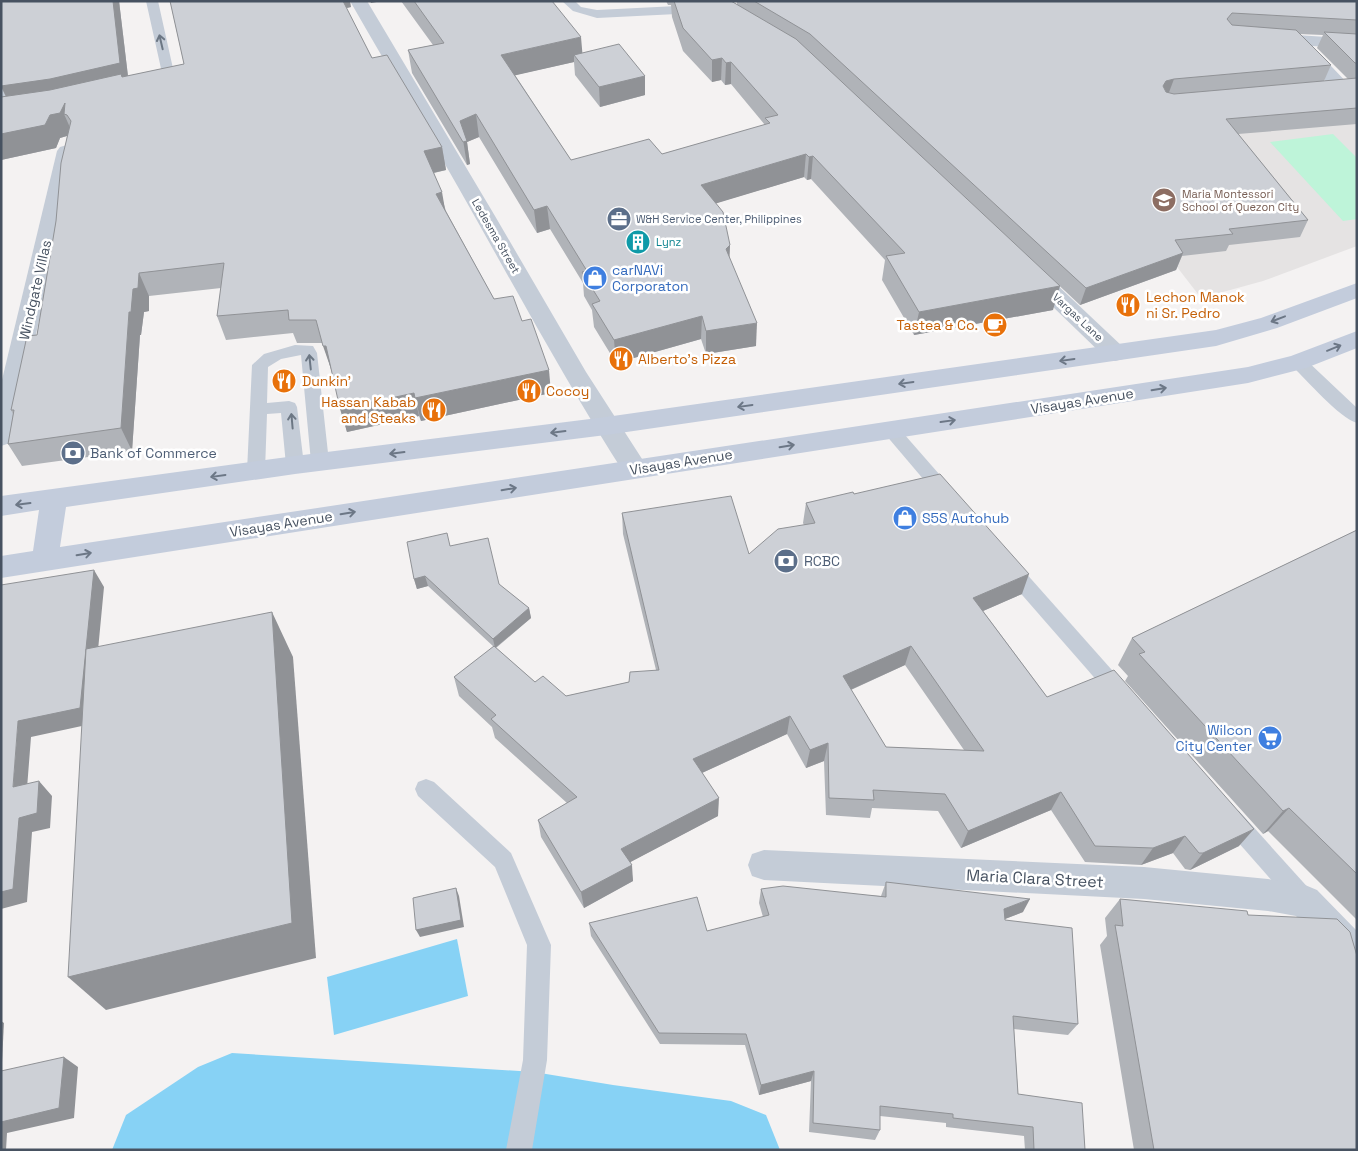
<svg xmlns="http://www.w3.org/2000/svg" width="1358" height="1151" viewBox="0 0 1358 1151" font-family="'Space Grotesk',sans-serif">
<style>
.education{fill:#e5e3e3}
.green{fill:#bef4d9}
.water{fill:#87d2f5}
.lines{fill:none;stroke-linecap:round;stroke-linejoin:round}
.river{fill:#87d2f5;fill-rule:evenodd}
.lane{fill:#c4ccd7;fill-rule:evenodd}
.street{fill:#c4ccd7;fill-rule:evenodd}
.secondary{fill:#c3ccdc;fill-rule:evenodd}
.wall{fill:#b0b3b8;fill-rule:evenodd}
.shaded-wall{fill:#909296}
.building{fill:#cdd0d6;stroke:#909296;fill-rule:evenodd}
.oneway{stroke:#6c7784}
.oneway2{stroke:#6c7786}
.labels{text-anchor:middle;stroke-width:5;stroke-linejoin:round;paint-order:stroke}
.far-education-label{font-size:11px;fill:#785e54;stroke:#fff;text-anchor:start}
.far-service-label{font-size:11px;fill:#4e5e75;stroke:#fff;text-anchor:start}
.far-street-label{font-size:11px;fill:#475261;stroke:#fff}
.far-culture-label{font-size:11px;fill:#0d838f;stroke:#fff;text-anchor:start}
.shop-label{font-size:14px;fill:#366cbe;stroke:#fff;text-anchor:start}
.street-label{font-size:14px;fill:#475261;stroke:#fff}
.food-label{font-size:14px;fill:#c56008;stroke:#fff;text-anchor:start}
.service-label{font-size:14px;fill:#4e5e75;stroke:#fff;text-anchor:start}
.near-street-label{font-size:16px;fill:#475261;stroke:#fff}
</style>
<rect width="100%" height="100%" fill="#f4f2f2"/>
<polygon class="education" points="1357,121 1357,246 1263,281 1201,298 1143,223 1157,123"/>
<polygon class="green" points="1333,134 1357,158 1357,219 1343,221 1270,142"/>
<polygon class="water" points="457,939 468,996 334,1035 327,977"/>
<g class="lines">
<polygon class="river" points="232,1053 534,1072 613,1085 731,1101 766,1115 780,1150 112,1150 126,1115 198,1067"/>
<g class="lane">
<polygon points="146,1 158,1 174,73 166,83 153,90 147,86 162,73"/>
<polygon points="562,1 575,1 581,7 597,10 697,5 703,9 697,13 597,18 573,11"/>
<polygon points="1,65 7,69 11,115 4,119 1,118"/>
<polygon points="295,345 313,346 317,353 329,462 326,466 320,468 314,466 311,462 301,355 281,359 268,367 267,403 289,401 295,403 297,407 304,465 301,469 295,471 289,469 286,465 281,413 267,414 265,471 262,476 256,477 250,476 247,471 252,365 264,354"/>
<path d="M1298,357L1304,358L1357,408V423C1338,417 1307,380 1292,366L1290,362L1292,358Z"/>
<polygon points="891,424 897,426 953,490 956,495 953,500 947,502 941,500 885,434 883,430 885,426"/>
<polygon points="1009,560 1016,562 1127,687 1130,693 1127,699 1120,702 1113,699 1002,572 1000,567 1002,562"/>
<polygon points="426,779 434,782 511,853 551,945 547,1060 532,1150 506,1150 523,1060 527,945 495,867 418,796 415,789 418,782"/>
<polygon points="1231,808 1239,811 1312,892 1315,900 1312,908 1304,911 1296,908 1223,825 1220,818 1223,811"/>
</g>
<g class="street">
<path d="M350,1H367L495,216L586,372L644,462L648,469L644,476L635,478L626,476C572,392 524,304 475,217C435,145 391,73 350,1Z"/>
<polygon points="1268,33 1357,39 1357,49 1312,46 1351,87 1349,91 1342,93 1335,91 1292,45 1262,42 1259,38 1262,34"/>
<polygon points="67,145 74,147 77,151 13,437 10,443 1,446 1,384 57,151 60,147"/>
<polygon points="1030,265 1038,267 1123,347 1127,353 1123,359 1115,361 1107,359 1022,277 1019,272 1022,267"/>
<polygon points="764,850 1144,867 1268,879 1305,885 1317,890 1357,931 1357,973 1345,968 1296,916 1268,911 1144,899 764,880 752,876 748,865 752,854"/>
</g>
<polygon class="secondary" points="1357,283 1357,298 1277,328 1216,346 606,435 295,474 66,507 60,547 1248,367 1291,356 1357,331 1357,348 1306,368 1248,383 1,578 1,556 33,551 39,510 1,516 1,496 295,456 606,417 1216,330 1261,318"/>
</g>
<g class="wall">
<polygon points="1,1 119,1 128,76 184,64 170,1 351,7 346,8 372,58 442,147 446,170 434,173 446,211 494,299 522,321 551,393 421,421 419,416 347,432 331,369 323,343 297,343 293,333 226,340 217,316 221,288 149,296 149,311 144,312 141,335 140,335 132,451 22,466 8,444 13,414 11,410 37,335 56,221 67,136 60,138 56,148 1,160 1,97 6,97 1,87"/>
<path d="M401,1H552L582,53L645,76V95L600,107L575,75L574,62L515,75L571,160L662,154L765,125L731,84L725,85L721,80L712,82L683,51L672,17L671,5H668L666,1H731L737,5V1H1357V124L1238,134L1308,220L1300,237L1229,245L1226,251L1182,256L1176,270L1080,305L808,51L1053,310L914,335L882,280L885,260L811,179L807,180L804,177L716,203L730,245L729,258L756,346L706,354L701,339L616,363L594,327L592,310L584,296L583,283L550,229L537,233L479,137L467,142L470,164L467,165L412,73L408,50L433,45ZM1299,34L1323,35L1317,48L1348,79L1324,81L1331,65Z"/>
<path d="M854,494L1022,594L983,611L1047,697L1239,846L1190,870L1185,869L1173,853L1141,865L1085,862L1051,810L961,848L938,811L872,808L870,818L826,815L824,761L806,768L787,734L702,773L718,816L630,862L633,881L584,908L541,837L538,820L567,803L495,738L492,727L459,696L454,677L494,647L428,586L417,589L414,579L450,546L529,608L531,618L496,648L535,682L566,696L629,682L656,670L623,534L622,513L749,554L804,525L803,523L806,503ZM905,665L964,750L886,747L851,690Z"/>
<polygon points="1357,530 1357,920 1268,831 1263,834 1125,681 1128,676 1118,665 1132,638"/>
<polygon points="886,882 1023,912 1005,919 1005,920 1078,1024 1068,1035 1014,1029 1018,1094 1085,1150 1025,1150 1024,1136 946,1127 946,1123 880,1116 880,1130 875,1140 809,1132 811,1081 759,1095 745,1045 660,1044 591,936 589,923 707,931 763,917 759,903 761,889 881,896"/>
<polygon points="1120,899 1248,915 1357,1150 1134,1150 1100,945 1107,936 1105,918"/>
</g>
<g class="shaded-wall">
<polygon points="113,1 119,1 129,85 12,109 1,86"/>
<polygon points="339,1 350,1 351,7 342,9"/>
<polygon points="370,1 382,1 371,3"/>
<polygon points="581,37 583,60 574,55 574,62 504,78 501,55"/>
<polygon points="722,58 721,80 712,82 712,60"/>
<polygon points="731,62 731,84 725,85 726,63"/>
<polygon points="645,76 645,95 600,107 599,87"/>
<polygon points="1174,79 1168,95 1163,86 1166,81"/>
<polygon points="65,103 71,121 67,115 64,114 72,132 70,135 60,138 56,148 1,160 1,134 50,115"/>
<polygon points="476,114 479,137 467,142 470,164 467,165 460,121"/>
<polygon points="442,147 446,170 428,174 424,151"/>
<polygon points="806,154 804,177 701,208 701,185"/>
<polygon points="813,156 811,179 807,180 809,157"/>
<polygon points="442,192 446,215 436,194"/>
<polygon points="547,206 550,229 537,233 534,210"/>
<polygon points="730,245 729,268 726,249"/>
<polygon points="1183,253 1176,270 1080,305 1086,288"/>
<polygon points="139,273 149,296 149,311 144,312 141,335 140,335 132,451 121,428 129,312 133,289"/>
<polygon points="1060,286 1053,310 914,335 919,312"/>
<polygon points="702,316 701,339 616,363 614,340"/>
<polygon points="757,323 756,346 706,354 706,331"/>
<polygon points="323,346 326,346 333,369 331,369"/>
<polygon points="549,370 551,393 421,421 415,398"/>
<polygon points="414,393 419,416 347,432 340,409"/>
<polygon points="94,570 104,587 91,724 31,737 26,801 13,787 18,721"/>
<polygon points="1029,574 1022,594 967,618 973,598"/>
<polygon points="425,576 428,586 417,589 414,579"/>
<polygon points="529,608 531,618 495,648 493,639"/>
<polygon points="272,612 293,657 316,958 106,1010 68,977"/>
<polygon points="911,646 905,665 839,695 843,676"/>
<polygon points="790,716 787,734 693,777 693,759"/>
<polygon points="828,743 824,761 806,768 810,750"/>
<polygon points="39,781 52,796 50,828 32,832 27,902 1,909 1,892 19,818"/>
<polygon points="1061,792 1051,810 961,848 968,831"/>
<polygon points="719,798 718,816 623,866 621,849"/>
<polygon points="1289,808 1268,831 1263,834 1283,811"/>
<polygon points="1254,829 1239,846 1190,870 1203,853"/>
<polygon points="1185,836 1173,853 1141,865 1153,848"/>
<polygon points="632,865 633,881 584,908 581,892"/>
<polygon points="456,888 459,896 464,927 420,937 416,930"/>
<polygon points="1030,899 1023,912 997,922 1004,909"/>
<polygon points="1,1021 4,1023 1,1081"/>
<polygon points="64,1057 78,1067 74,1118 7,1133 6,1150 1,1150 1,1122"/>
<polygon points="814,1071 811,1081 759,1095 761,1085"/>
</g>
<g class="building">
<polygon points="1,1 113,1 120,63 50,79 1,86"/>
<polygon points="170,1 343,1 372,58 387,55 442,147 424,151 442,192 436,194 494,299 513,296 522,321 531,319 549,370 415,398 414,393 340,409 326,346 323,346 316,320 289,320 288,310 217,316 224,263 139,273 138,288 133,289 131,312 129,312 121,428 8,444 14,410 11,410 27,336 37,335 56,221 61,163 71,121 67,115 64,114 65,103 60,113 50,115 45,125 1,134 1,97 50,90 121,74 122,77 184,64"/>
<polygon points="414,1 552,1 581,37 501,55 571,160 649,139 662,154 770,123 765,118 778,115 731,62 726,63 722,58 712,60 683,28 674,1 731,1 796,39 1060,286 919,312 886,256 905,253 813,156 809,157 806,154 701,185 723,212 730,245 726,249 757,323 706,331 702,316 614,340 592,304 600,301 582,272 587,271 547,206 534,210 476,114 460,121 467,141 463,142 408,50 444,43"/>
<polygon points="754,1 1357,1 1357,20 1232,13 1227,19 1232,25 1296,30 1331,65 1174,79 1166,81 1163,86 1166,92 1174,94 1357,78 1357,108 1226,119 1308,220 1229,229 1233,234 1175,240 1183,253 1086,288 810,34"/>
<polygon points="1324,32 1357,34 1357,63 1355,63"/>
<polygon points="619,44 645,76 599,87 574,55"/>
<path d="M940,474L1029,574L973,598L1047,697L1114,670L1254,829L1203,853H1199L1185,836L1153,848L1095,846L1061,792L968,831L945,794L873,790L874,800L829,798L828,743L810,750L790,716L693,759L719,798L621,849L632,865L581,892L538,820L577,797L491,719L496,715L454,677L494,646L535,682L543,676L566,696L629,682L630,672L659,670L622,513L731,496L749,554L778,529L815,523L806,503L853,492L854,494ZM911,646L984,751L886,747L843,676Z"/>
<polygon points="1357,530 1357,874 1289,808 1283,811 1139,654 1145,652 1132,638"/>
<polygon points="447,533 450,546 488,538 499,584 529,608 493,639 425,576 414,579 407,542"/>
<polygon points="94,570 80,708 18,721 13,787 39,781 37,813 19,818 13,889 1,892 1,585"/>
<polygon points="272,612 292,923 68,977 86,649"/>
<polygon points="886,882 1030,899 1004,909 1005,920 1072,928 1078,1024 1013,1016 1018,1094 1082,1103 1085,1150 1034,1150 1033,1127 953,1118 953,1114 880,1106 880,1130 813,1123 814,1071 761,1085 746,1034 659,1033 589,923 697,897 707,931 769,915 761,889 783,886 886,897"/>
<polygon points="456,888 461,920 416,930 413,898"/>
<polygon points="1120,899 1247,911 1248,915 1337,919 1350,932 1357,956 1357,1150 1154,1150 1115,925 1123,926"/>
<polygon points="64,1057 59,1108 1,1122 1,1071"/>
</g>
<defs><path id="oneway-shaft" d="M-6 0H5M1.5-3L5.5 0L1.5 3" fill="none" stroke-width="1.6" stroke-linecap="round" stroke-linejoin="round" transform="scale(1.25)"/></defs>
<g class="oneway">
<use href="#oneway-shaft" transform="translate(161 42) rotate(-103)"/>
<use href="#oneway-shaft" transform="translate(310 362) rotate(-96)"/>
<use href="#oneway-shaft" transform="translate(292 421) rotate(-95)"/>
</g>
<g class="oneway2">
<use href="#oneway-shaft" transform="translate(1278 319) rotate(159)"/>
<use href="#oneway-shaft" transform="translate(1334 348) rotate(-22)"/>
<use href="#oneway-shaft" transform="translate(1067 360) rotate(172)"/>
<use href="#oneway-shaft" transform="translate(906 383) rotate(172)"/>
<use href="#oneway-shaft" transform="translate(1159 389) rotate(-9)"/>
<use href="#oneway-shaft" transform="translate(745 406) rotate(172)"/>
<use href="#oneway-shaft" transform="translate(948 421) rotate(-8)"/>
<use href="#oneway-shaft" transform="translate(558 432) rotate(173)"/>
<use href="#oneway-shaft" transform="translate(787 446) rotate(-9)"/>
<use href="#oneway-shaft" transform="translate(397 453) rotate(173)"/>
<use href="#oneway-shaft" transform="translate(218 476) rotate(172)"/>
<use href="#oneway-shaft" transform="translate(509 489) rotate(-9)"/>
<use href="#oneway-shaft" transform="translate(23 504) rotate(173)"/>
<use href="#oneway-shaft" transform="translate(348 513) rotate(-9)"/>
<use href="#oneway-shaft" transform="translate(84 554) rotate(-9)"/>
</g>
<defs>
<symbol id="school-disc" viewBox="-11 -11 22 22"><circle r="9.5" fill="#8d6e63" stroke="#fff"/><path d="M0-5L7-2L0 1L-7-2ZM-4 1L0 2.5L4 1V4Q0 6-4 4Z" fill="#fff"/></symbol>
<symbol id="office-disc" viewBox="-11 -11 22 22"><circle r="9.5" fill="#5c6f8a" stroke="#fff"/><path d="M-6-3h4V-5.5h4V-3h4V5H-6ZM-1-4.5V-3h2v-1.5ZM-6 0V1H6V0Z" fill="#fff"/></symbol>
<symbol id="building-disc" viewBox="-11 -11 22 22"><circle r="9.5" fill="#0f9aa8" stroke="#fff"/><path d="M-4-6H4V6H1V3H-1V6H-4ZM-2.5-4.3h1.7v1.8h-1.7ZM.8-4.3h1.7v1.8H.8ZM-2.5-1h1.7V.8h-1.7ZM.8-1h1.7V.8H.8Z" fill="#fff"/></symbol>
<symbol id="shop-disc" viewBox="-11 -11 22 22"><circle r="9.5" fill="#3f7fe0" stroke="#fff"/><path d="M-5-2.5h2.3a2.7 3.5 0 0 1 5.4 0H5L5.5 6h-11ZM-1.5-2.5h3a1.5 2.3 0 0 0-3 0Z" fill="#fff"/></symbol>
<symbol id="restaurant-disc" viewBox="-11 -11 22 22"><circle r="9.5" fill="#e8710a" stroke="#fff"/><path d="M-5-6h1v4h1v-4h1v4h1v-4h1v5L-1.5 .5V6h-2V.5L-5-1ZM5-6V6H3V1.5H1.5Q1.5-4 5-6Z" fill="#fff"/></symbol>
<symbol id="cafe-disc" viewBox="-11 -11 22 22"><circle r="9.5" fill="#e8710a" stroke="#fff"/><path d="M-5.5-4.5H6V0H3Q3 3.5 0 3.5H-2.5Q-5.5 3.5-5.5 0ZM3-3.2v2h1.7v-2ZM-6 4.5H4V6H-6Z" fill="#fff"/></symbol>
<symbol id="bank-disc" viewBox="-11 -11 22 22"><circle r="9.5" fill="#5c6f8a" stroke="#fff"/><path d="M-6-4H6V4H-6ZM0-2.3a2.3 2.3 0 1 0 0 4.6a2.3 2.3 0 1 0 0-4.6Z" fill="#fff"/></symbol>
<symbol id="supermarket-disc" viewBox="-11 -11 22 22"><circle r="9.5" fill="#3f7fe0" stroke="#fff"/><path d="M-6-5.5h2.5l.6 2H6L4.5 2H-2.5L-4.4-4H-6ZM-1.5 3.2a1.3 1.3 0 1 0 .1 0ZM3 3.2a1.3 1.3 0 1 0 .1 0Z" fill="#fff"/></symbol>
</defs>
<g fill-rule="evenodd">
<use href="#school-disc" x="1150" y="186" width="28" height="28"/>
<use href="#office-disc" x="605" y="205" width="28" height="28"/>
<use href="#building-disc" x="624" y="228" width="28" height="28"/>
<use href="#shop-disc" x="581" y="264" width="28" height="28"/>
<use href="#restaurant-disc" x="1114" y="291" width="28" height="28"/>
<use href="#cafe-disc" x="981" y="311" width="28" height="28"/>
<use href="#restaurant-disc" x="607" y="345" width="28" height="28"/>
<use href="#restaurant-disc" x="270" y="367" width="28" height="28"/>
<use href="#restaurant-disc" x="515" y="377" width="28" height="28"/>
<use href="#restaurant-disc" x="420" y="396" width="28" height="28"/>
<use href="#bank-disc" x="59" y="439" width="28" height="28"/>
<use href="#shop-disc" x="891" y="504" width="28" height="28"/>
<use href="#bank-disc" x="772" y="547" width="28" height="28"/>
<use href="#supermarket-disc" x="1256" y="724" width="28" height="28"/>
</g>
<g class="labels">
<g class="far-education-label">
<text x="1182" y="198">Maria Montessori<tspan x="1182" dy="13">School of Quezon City</tspan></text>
</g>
<g class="far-service-label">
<text x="636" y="223">W&amp;H Service Center, Philippines</text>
</g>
<g class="far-street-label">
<text transform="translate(496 236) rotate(60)" y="4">Ledesma Street</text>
<text transform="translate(1078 317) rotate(43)" y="4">Vargas Lane</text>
</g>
<g class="far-culture-label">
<text x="656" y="246">Lynz</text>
</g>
<g class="shop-label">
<text x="612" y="275">carNAVi<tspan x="612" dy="16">Corporaton</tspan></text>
<text x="922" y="523">S5S Autohub</text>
<text x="1252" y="735" text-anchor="end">Wilcon<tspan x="1252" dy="16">City Center</tspan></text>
</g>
<g class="street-label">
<text transform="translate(35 290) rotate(-77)" y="5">Windgate Villas</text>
<text transform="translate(1082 401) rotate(-9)" y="5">Visayas Avenue</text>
<text transform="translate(681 462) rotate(-9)" y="5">Visayas Avenue</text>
<text transform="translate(281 524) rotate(-9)" y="5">Visayas Avenue</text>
</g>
<g class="food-label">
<text x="1146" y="302">Lechon Manok<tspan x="1146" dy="16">ni Sr. Pedro</tspan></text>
<text x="978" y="330" text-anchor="end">Tastea &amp; Co.</text>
<text x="638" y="364">Alberto's Pizza</text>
<text x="302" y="386">Dunkin'</text>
<text x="546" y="396">Cocoy</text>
<text x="416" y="407" text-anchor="end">Hassan Kabab<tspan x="416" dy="16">and Steaks</tspan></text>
</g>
<g class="service-label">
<text x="90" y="458">Bank of Commerce</text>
<text x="804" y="566">RCBC</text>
</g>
<g class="near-street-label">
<text transform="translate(1035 878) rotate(3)" y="6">Maria Clara Street</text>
</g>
</g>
<rect width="1358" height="1151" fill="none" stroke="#475261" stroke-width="5"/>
</svg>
